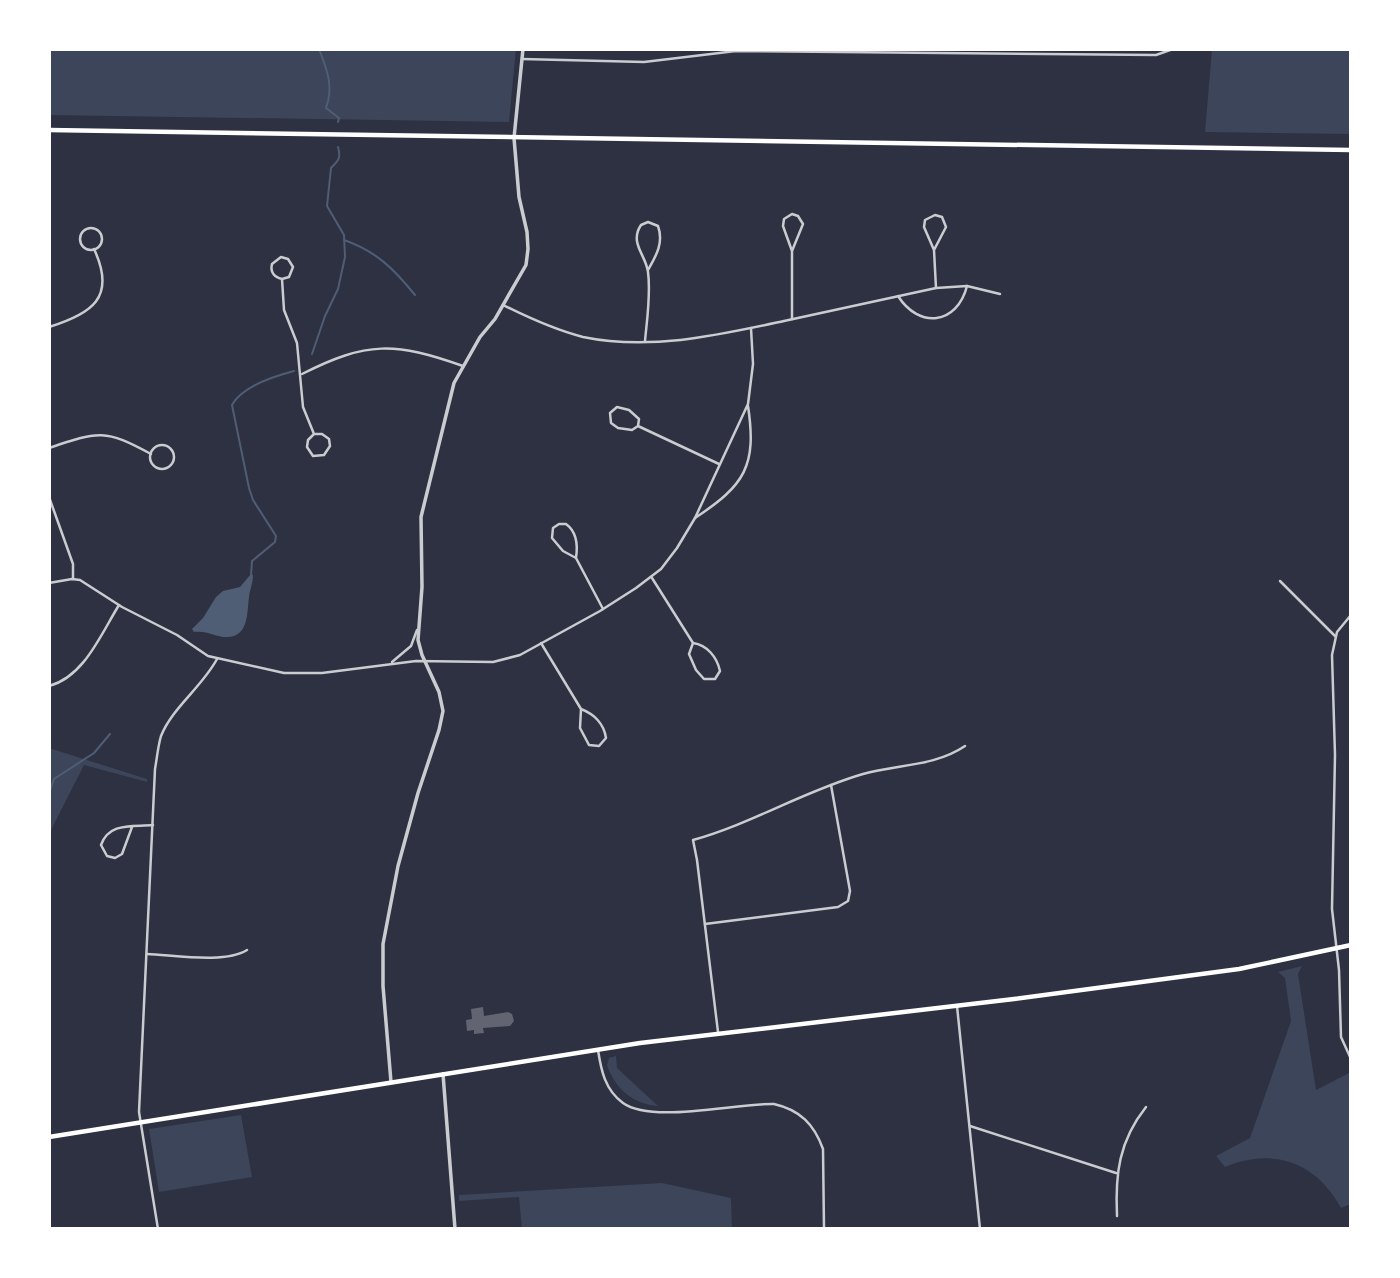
<svg xmlns="http://www.w3.org/2000/svg" width="1400" height="1278" viewBox="0 0 1400 1278" font-family="Cabin,sans-serif">
<style>
.green{fill:#3c4559}
.water{fill:#4f5d75}
.lines{fill:none;stroke-linecap:round;stroke-linejoin:round}
.stream{stroke:#4f5d75;stroke-width:2}
.building{fill:#626471}
.minor{stroke:#caccd0;stroke-width:2.5}
.tertiary{stroke:#caccd0;stroke-width:3.5}
.primary{stroke:#fff;stroke-width:4.5}
</style>
<rect width="100%" height="100%" fill="#2d3142"/>
<g class="green">
<polygon points="49,49 516,49 509,122 49,115"/>
<polygon points="1212,49 1351,49 1351,134 1205,132"/>
<polygon points="49,748 147,779 147,782 84,765 49,834"/>
<path d="M1302,966L1298,974L1316,1090L1351,1072V1204L1341,1208C1316,1162 1274,1147 1225,1167L1216,1156L1250,1138L1291,1021L1285,978L1278,972Z"/>
<path d="M616,1056L617,1068L658,1106C633,1104 615,1089 607,1065L609,1058Z"/>
<polygon points="241,1115 252,1177 159,1192 149,1129"/>
<polygon points="662,1183 731,1198 732,1229 522,1229 519,1197 459,1201 459,1195"/>
</g>
<path class="water" d="M251,574L253,575C253,583 250,589 249,597C247,612 249,637 227,637C215,637 207,630 194,632L192,629L203,618L216,597L223,591L240,587Z"/>
<g class="lines">
<g class="stream">
<path d="M319,49C327,70 334,86 326,108L339,118L338,122"/>
<path d="M344,240C376,251 394,269 415,295"/>
<path d="M312,354L325,316L338,289L345,257L344,235L327,206L331,168C339,160 341,158 338,147"/>
<path d="M251,576L252,561L275,542L276,536L253,500L249,488L232,405C242,386 275,376 294,371"/>
<polyline points="49,794 54,779 94,753 110,734"/>
</g>
</g>
<polygon class="building" points="483,1007 484,1016 508,1012 512,1014 514,1021 510,1026 483,1028 484,1033 474,1034 474,1030 467,1031 466,1020 472,1019 471,1009"/>
<g class="lines">
<g class="minor">
<polyline points="522,59 644,62 736,51 1156,55 1173,49"/>
<circle cx="91" cy="239" r="11"/>
<polyline points="934,250 946,227 942,217 935,215 925,220 924,227 934,250 936,288"/>
<polyline points="792,251 803,224 798,216 792,214 784,219 783,226 792,251 792,319"/>
<path d="M282,279C274,277 270,272 272,264L281,257L288,259L293,267L289,277L282,279L284,310L297,343L303,407L314,434L308,440L307,447L313,456L324,455L330,446L329,439L322,434H314"/>
<path d="M898,296C919,329 957,325 967,286"/>
<path d="M503,305C529,318 555,330 583,337C650,351 719,335 784,321C835,310 886,299 936,288L967,286L1000,294"/>
<path d="M49,327C91,314 117,298 94,249"/>
<path d="M645,341C647,319 651,294 648,272C646,255 629,243 641,225L648,222L658,226C664,243 656,256 648,270"/>
<path d="M302,374C367,341 395,342 463,366"/>
<polyline points="638,426 632,430 618,428 611,423 610,413 617,407 629,410 639,419 638,426 719,464"/>
<circle cx="162" cy="457" r="12"/>
<path d="M49,448C99,431 105,429 151,454"/>
<polyline points="49,497 73,564 73,579"/>
<path d="M695,518C745,485 757,466 748,406"/>
<path d="M576,558C578,545 577,532 566,524H559L553,528L552,538L563,551L576,558L603,609"/>
<path d="M652,578L693,643C707,645 717,657 720,671L715,679H704L696,670L689,654L693,643"/>
<polyline points="1280,581 1335,636"/>
<polyline points="49,583 72,579 80,580 122,607 177,635 208,656 284,673 322,673 416,661 493,662 520,655 600,611 636,588 661,569 677,548 695,518 748,404 753,364 751,328"/>
<polyline points="1351,615 1337,632 1332,655 1335,755 1332,909 1339,970 1341,1037 1351,1059"/>
<path d="M541,643L581,709L580,728L589,745L599,746L606,738C604,724 594,714 581,709"/>
<polyline points="392,662 411,646 417,630"/>
<path d="M49,686C84,677 101,634 119,605"/>
<path d="M132,827L122,854L115,858L107,856L101,845C109,822 132,827 153,825"/>
<polyline points="705,924 838,907 848,901 850,891 831,785"/>
<path d="M147,954C174,955 225,964 247,950"/>
<polyline points="957,1006 980,1229"/>
<path d="M718,1032L697,860L693,840C751,824 804,791 863,774C897,764 934,767 965,746"/>
<path d="M598,1050C601,1070 605,1090 623,1103C652,1124 736,1103 774,1104C800,1110 814,1124 823,1149L824,1229"/>
<polyline points="970,1126 1116,1173"/>
<path d="M1117,1216C1115,1174 1119,1141 1146,1107"/>
<path d="M158,1229L139,1112L155,769C157,758 158,746 161,736C172,708 202,687 217,659"/>
</g>
<g class="tertiary">
<polyline points="443,1074 455,1229"/>
<polyline points="391,1082 383,986 383,944 398,866 418,793 439,730 443,711 439,692 422,655 418,640 422,587 421,517 454,383 480,337 495,319 526,265 528,249 527,232 519,197 514,138 523,49"/>
</g>
<g class="primary">
<polyline points="49,130 1351,150"/>
<polyline points="49,1137 640,1043 1014,999 1239,969 1351,945"/>
</g>
</g>
<rect width="1400" height="1278" fill="none" stroke="#ffffff" stroke-width="102"/>
</svg>
